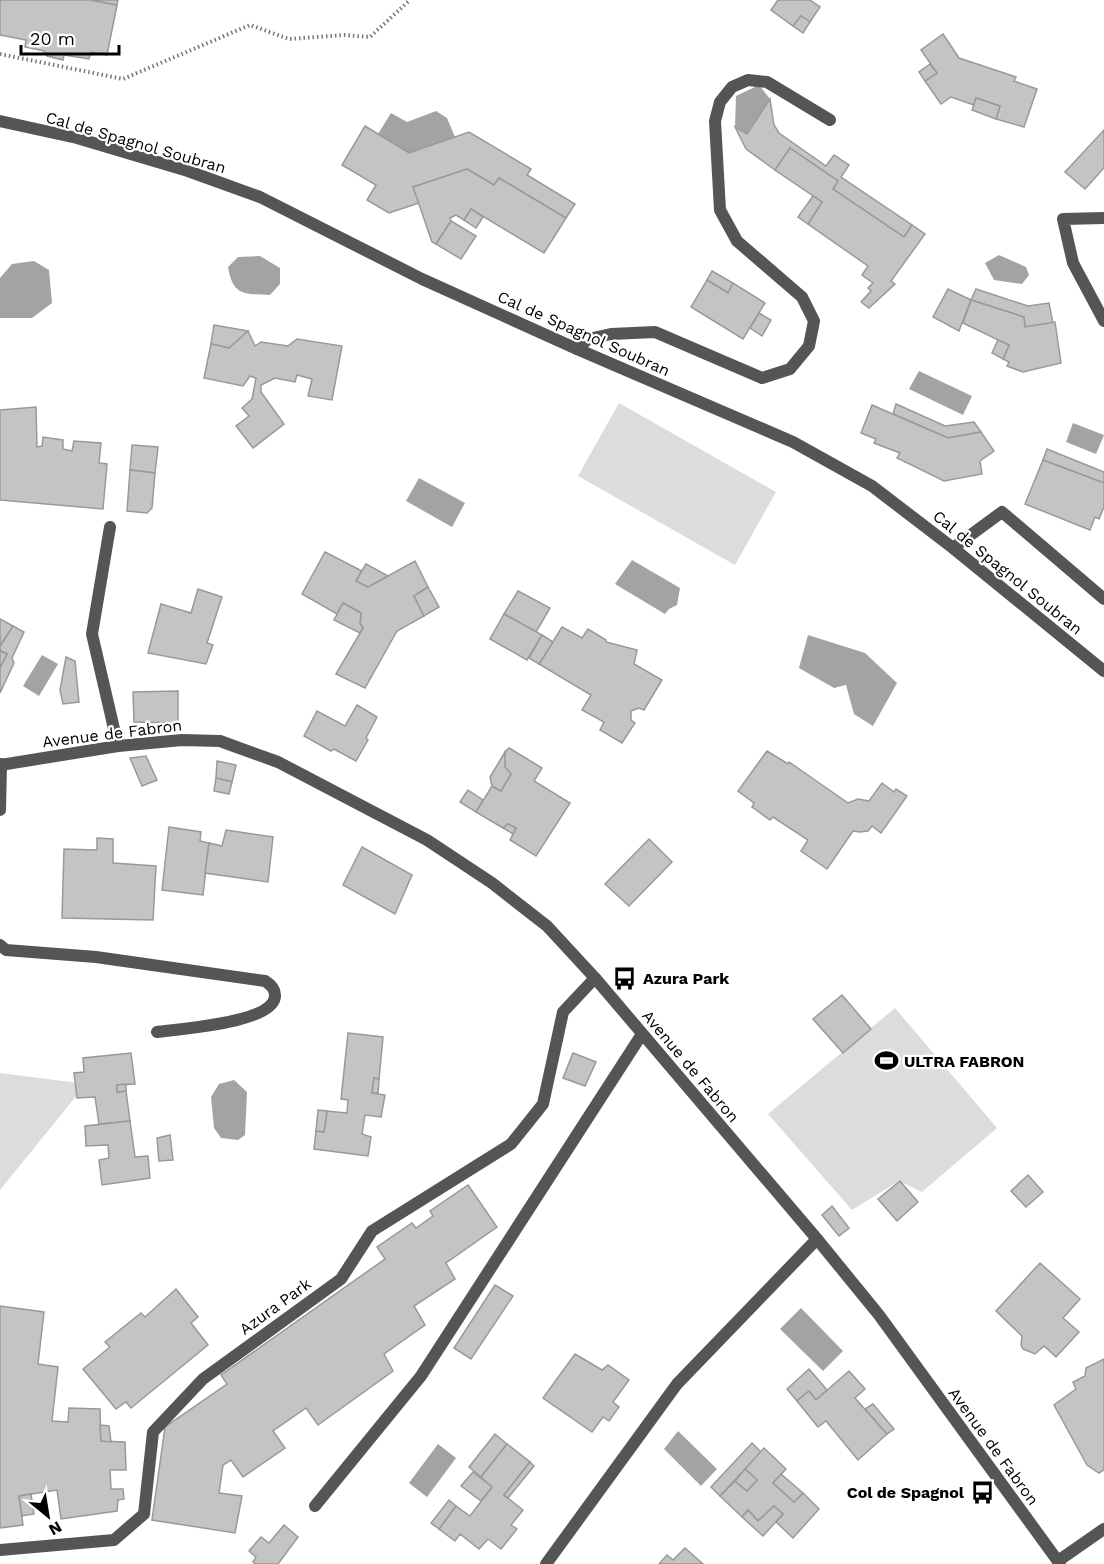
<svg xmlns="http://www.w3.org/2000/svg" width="1104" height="1564" viewBox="0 0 1104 1564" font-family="'Work Sans',sans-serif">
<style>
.green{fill:#dcdcdc}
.water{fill:#a3a3a3}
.building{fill:#c4c4c4;stroke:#999;stroke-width:1.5}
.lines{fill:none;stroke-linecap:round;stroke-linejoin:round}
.path{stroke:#777;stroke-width:4;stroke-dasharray:1.5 3;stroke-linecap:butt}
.service{stroke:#555;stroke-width:12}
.minor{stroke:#555;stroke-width:12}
.tertiary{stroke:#555;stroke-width:12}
.labels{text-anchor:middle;stroke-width:4.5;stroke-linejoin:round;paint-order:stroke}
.street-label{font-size:16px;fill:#000;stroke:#fff}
.poi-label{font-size:16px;font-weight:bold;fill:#000;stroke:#fff;text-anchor:start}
</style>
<rect width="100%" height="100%" fill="#fff"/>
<g class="green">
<polygon points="619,403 776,492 735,565 578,476"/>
<polygon points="895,1008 997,1128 922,1192 899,1181 852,1210 768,1114"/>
<polygon points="0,1073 86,1084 0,1190"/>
</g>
<g class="water">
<polygon points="759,85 770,99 747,134 735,127 736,96"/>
<polygon points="436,111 447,118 455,137 409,153 378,134 391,113 407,122"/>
<polygon points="999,255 1026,267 1029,275 1022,284 994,280 985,263"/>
<path d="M260,256L280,268V284L270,295C244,294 233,296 228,267L238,257Z"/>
<polygon points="34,261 49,270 52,303 32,318 0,318 0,278 12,264"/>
<polygon points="919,371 972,396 963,415 909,389"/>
<polygon points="1073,423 1104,435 1096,454 1066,442"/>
<polygon points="419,478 465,503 452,527 406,501"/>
<polygon points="632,560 680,588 677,605 669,609 665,614 615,584"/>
<polygon points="808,635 865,653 897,683 873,726 854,714 846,685 834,688 799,668"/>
<polygon points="42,655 58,664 39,696 23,686"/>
<polygon points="234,1080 247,1092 245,1135 238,1140 221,1138 214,1128 211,1097 219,1084"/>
<polygon points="801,1308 843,1351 823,1371 780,1329"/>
<polygon points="678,1431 717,1469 701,1486 664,1449"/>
<polygon points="438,1444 456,1458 427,1497 409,1483"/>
</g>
<g class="building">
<polygon points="0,0 91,0 117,5 107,55 91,52 89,59 64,55 63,60 47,56 44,51 25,47 26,40 0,35"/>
<polygon points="91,0 118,0 117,5"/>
<polygon points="778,0 810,0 820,7 810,22 801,16 793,26 771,10"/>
<polygon points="801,16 810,22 803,33 793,26"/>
<polygon points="943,34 959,58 1016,77 1014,81 1037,89 1024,127 996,119 1000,106 976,98 974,105 951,97 941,104 925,81 937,73 921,50"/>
<polygon points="930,64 937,73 925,81 919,72"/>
<polygon points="976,98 1000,106 996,119 972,110"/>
<polygon points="770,99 774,125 779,133 826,166 834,155 849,165 841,177 912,225 904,237 833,189 838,181 790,148 775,170 746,149 735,127 747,134"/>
<polygon points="365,126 409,153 469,132 531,169 527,175 575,204 566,218 499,178 494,185 467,169 413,187 419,203 389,213 367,200 376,185 342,165"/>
<polygon points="1104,130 1104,168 1085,189 1065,172"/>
<polygon points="790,148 838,181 833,189 904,237 912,225 925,234 891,281 895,284 869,308 861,302 871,291 868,288 873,283 862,275 868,266 808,224 822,202 775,170"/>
<polygon points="467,169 494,185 499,178 566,218 544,253 471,209 464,220 456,215 450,218 451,221 436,244 432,242 413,187"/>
<polygon points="813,196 822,202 808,224 798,217"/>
<polygon points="471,209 483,217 476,228 464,220"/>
<polygon points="451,221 476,236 461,259 436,244"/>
<polygon points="712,271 733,283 728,293 707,280"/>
<polygon points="707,280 728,293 733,283 765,303 743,339 691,307"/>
<polygon points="948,289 971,300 959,331 933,317"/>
<polygon points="976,289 1028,306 1049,303 1053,323 1025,327 1024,317 971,300"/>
<polygon points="971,300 1024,317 1025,327 1055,322 1061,363 1023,372 1007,366 1009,362 1003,359 1009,345 963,323"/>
<polygon points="759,313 771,320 762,336 750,328"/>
<polygon points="214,325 248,331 229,348 211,344"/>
<polygon points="248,331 255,346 261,342 288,346 297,339 342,346 332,400 308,396 312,379 297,375 295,382 275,378 261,385 261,392 284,424 253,448 236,426 249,416 242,408 252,399 256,378 250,376 243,386 204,378 211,344 229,348"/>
<polygon points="998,340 1009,345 1003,359 992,353"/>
<polygon points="896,404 945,426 974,422 981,432 948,438 893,414"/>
<polygon points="872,405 948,438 981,432 994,451 980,461 982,474 944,481 897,458 900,453 874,443 876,439 861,433"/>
<polygon points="36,407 37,447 42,446 43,437 63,440 63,449 72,451 74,441 101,443 99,463 107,464 103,509 0,500 0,410"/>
<polygon points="132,445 158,447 155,473 130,470"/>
<polygon points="1047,449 1104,472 1104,483 1043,460"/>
<polygon points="1043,460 1104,483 1104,507 1099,519 1095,517 1090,530 1025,504"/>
<polygon points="130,470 155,473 152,508 147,513 127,511"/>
<polygon points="325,552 362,571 356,581 368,587 415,561 428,587 414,596 424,616 397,631 365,688 336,674 363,628 360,623 361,613 343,603 337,614 302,594"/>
<polygon points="366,564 388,576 368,587 356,581"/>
<polygon points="428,587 439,607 424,616 414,596"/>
<polygon points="198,589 222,597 207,643 213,645 206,664 148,653 161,604 191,613"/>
<polygon points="518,591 550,608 536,632 504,614"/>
<polygon points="343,603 361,613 360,623 363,628 360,633 334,620"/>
<polygon points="504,614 542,635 527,660 490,639"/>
<polygon points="0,619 13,626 0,646"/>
<polygon points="13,626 24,632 12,658 14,663 0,693 0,668 7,654 0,651 0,646"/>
<polygon points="562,627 582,638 588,629 606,640 606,642 637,650 634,664 662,680 644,710 639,708 631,711 631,720 635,723 622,743 600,730 604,722 582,710 591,695 539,664"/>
<polygon points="542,635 553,642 539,664 529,658"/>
<polygon points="0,651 7,654 0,668"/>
<polygon points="66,657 75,661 79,702 63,704 60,690"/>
<polygon points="178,691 178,723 134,722 133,692"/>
<polygon points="357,705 377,717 366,738 368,740 356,761 334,749 331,751 304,736 317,711 345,726"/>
<polygon points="509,748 542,768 534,781 570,803 536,856 510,840 516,828 508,824 503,828 476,812 492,786 501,791 511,774 505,767 504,762 505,752"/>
<polygon points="767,751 788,764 789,762 848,803 858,799 869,801 882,783 894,792 896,789 907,796 881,833 872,826 868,831 860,832 853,831 827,869 801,851 808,840 773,817 770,820 752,807 754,803 738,791"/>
<polygon points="505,752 505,767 511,774 501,791 492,786 490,777"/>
<polygon points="146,756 157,780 142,786 130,758"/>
<polygon points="217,761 236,765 232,782 216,778"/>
<polygon points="216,778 232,782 229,794 214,791"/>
<polygon points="468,790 483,800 476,812 460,802"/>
<polygon points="508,824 516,828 513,834 503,828"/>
<polygon points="169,827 201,832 200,841 209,843 203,895 162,890"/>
<polygon points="226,830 273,837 268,882 205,873 209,843 222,846"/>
<polygon points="97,838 113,839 113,863 156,866 153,920 62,918 64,849 97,850"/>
<polygon points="649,839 672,862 629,906 605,884"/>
<polygon points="362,847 412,875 395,914 343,885"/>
<polygon points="842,995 871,1029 843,1053 813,1019"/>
<polygon points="348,1033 383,1037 379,1079 374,1078 372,1093 385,1095 381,1117 365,1115 362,1134 371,1137 368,1156 314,1149 316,1131 324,1132 327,1111 347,1113 348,1100 341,1099"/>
<polygon points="131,1053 135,1084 117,1085 117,1092 126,1091 130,1121 99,1124 95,1097 77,1098 74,1073 84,1072 83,1058"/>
<polygon points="573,1053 596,1062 585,1086 563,1078"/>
<polygon points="374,1078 379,1079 378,1093 372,1093"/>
<polygon points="126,1084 126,1091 117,1092 117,1085"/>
<polygon points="318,1110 327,1111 324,1132 316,1131"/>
<polygon points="130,1121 135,1157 148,1156 150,1178 102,1185 99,1160 109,1158 108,1145 86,1146 85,1126"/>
<polygon points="170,1135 173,1160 159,1161 157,1138"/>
<polygon points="1028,1175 1043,1192 1026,1207 1011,1191"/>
<polygon points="900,1181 918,1202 897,1221 878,1199"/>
<polygon points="468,1185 497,1227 446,1263 455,1279 414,1306 425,1325 384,1354 393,1371 318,1425 306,1408 273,1431 285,1448 243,1477 231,1460 223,1465 219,1493 242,1496 235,1533 152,1520 165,1427 227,1384 221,1375 385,1259 377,1247 412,1223 416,1228 433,1216 430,1211"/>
<polygon points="832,1206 849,1228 839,1236 822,1215"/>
<polygon points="1040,1263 1080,1299 1063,1318 1079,1332 1056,1357 1044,1346 1035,1354 1023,1349 1021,1345 1022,1336 996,1311"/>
<polygon points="495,1285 513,1296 471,1359 454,1348"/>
<polygon points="176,1289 198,1317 191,1323 208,1345 131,1408 126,1402 116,1409 83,1369 110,1347 105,1342 141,1313 145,1317"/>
<polygon points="0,1306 44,1312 38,1364 58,1367 52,1421 68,1422 69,1408 100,1409 101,1441 125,1442 126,1470 110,1470 111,1489 123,1489 124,1499 118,1500 117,1511 61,1519 57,1490 19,1496 23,1525 0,1528"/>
<polygon points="575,1354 602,1370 608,1365 629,1380 613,1402 619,1407 609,1421 603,1417 592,1432 543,1398"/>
<polygon points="1104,1359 1104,1470 1099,1473 1087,1465 1054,1405 1076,1389 1073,1382 1085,1376 1086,1368"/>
<polygon points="809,1369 827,1390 816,1400 809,1391 797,1401 787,1389"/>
<polygon points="849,1371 865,1389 855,1398 887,1434 858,1460 826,1421 818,1427 797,1401 809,1391 816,1400"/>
<polygon points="873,1404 894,1429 887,1434 865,1409"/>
<polygon points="100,1425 109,1426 111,1442 101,1441"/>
<polygon points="495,1434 507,1444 481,1477 469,1467"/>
<polygon points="752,1443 761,1452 720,1496 711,1487"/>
<polygon points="507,1444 530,1462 504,1495 523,1510 511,1525 517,1529 501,1549 488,1539 479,1549 460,1534 455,1541 439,1529 456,1506 470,1516 492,1487 481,1477"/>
<polygon points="764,1448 786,1469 773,1483 794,1502 803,1493 819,1509 793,1538 776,1522 783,1514 774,1506 758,1521 748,1510 742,1517 720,1496 735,1481 747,1491 757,1480 745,1469"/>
<polygon points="530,1462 534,1466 508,1498 504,1495"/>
<polygon points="745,1469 757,1480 747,1491 735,1481"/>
<polygon points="473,1472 492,1487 481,1501 461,1486"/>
<polygon points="781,1474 803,1493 794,1502 773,1483"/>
<polygon points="31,1494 34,1514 22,1516 19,1496"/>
<polygon points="449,1500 456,1506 439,1529 431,1523"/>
<polygon points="774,1506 783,1514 763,1536 742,1517 748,1510 758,1521"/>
<polygon points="284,1525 298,1537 278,1564 255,1564 253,1562 256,1557 249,1551 261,1537 269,1543"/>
<polygon points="685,1548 703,1564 659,1564 667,1555 673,1560"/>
</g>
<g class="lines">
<polyline class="path" points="0,54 123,79 250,25 289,39 344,35 370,37 410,0"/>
<g class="service">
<polyline points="577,349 588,339 611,334 655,332 762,378 790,369 809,346 814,321 802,297 737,241 720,210 715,121 720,102 732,87 748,80 767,82 830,120"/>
<polyline points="110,527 92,634 118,746"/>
<polyline points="0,810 1,764"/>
<path d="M0,945L6,950L96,957L265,981C270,984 275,988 275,995C276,1023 178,1029 157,1032"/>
<polyline points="315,1506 421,1376 642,1034"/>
<polyline points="0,1550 114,1540 144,1514 153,1432 203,1379 341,1279 372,1231 511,1144 543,1104 563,1012 595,978"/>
</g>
<g class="minor">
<polyline points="0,121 77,138 188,171 260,197 422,279 577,349 793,442 872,486 953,548 1104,671"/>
<polyline points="1104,218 1063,219 1073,263 1104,321"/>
<polyline points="953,548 1002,512 1104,599"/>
<polyline points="1058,1561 1104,1529"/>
<polyline points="546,1564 677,1384 817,1239"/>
</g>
<polyline class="tertiary" points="0,765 118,746 182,740 220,741 278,762 427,840 492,883 547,926 595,978 817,1239 879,1315 1060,1564"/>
</g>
<defs>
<symbol id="bus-bare" viewBox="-9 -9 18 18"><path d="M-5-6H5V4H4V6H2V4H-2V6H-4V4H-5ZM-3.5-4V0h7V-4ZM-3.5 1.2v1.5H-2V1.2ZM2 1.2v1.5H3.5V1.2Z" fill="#000" stroke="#fff" stroke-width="2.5" paint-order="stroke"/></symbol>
<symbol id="stadium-bare" viewBox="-9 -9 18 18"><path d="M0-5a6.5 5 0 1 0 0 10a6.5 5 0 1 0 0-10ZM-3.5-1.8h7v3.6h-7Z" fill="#000" stroke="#fff" stroke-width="2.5" paint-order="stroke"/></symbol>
</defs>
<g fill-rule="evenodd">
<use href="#bus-bare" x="608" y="962" width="33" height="33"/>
<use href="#stadium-bare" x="870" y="1044" width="33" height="33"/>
<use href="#bus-bare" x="966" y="1476" width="33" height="33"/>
</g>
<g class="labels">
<g class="street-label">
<text transform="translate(136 142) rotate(16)" y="6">Cal de Spagnol Soubran</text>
<text transform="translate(584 333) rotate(24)" y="6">Cal de Spagnol Soubran</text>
<text transform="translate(1008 572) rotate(39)" y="6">Cal de Spagnol Soubran</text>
<text transform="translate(112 733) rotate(-7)" y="6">Avenue de Fabron</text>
<text transform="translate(691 1066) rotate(50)" y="6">Avenue de Fabron</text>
<text transform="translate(275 1306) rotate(-36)" y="6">Azura Park</text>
<text transform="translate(994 1446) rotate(54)" y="6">Avenue de Fabron</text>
</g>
<g class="poi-label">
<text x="643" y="984">Azura Park</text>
<text x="904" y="1067">ULTRA FABRON</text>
<text x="964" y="1498" text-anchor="end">Col de Spagnol</text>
</g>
</g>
<g transform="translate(48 1516) rotate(150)" stroke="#ffffff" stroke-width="4.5" paint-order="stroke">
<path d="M0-4.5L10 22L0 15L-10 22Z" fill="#000000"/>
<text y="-9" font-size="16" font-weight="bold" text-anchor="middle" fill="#000000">N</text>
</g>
<path d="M21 45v9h98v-9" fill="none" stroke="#000000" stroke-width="3"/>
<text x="30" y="45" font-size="18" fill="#000000" stroke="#ffffff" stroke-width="4.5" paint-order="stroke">20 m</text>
</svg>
